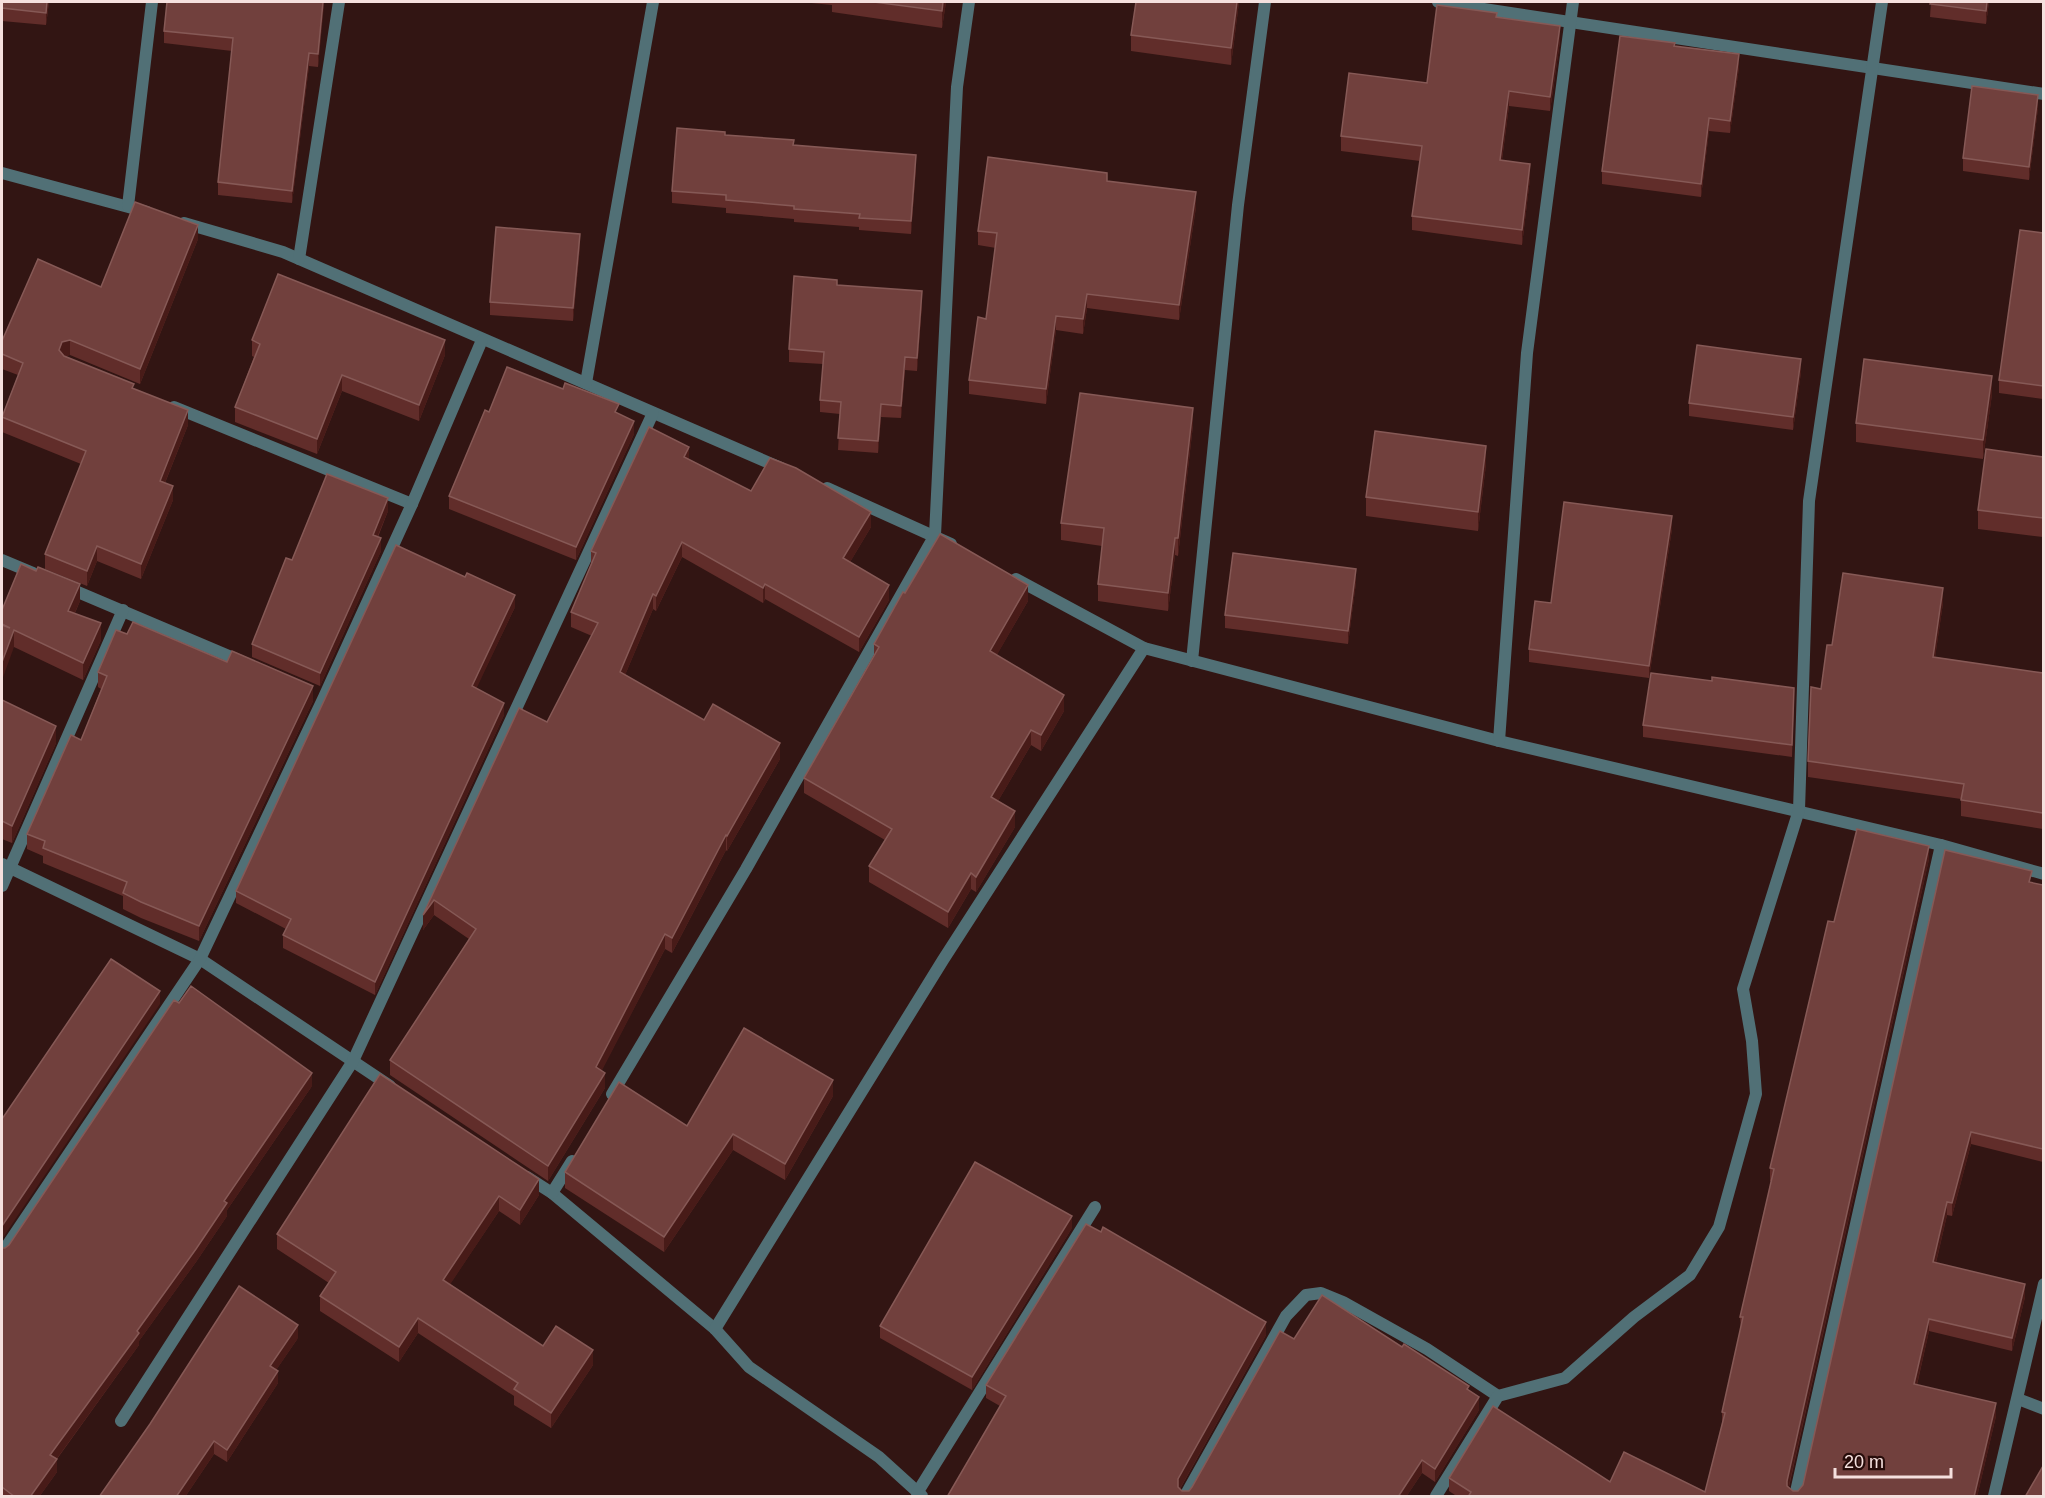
<svg xmlns="http://www.w3.org/2000/svg" width="2045" height="1498" viewBox="0 0 2045 1498" font-family="Arial,sans-serif">
<style>
.lines{fill:none;stroke-linecap:round;stroke-linejoin:round}
.minor{stroke:#517076;stroke-width:12}
.wall{fill:#612d2a}
.shaded-wall{fill:#481b18}
.building{fill:#71403d;stroke:#865956;stroke-width:1.5}
</style>
<rect width="100%" height="100%" fill="#321513"/>
<g class="lines">
<g class="minor">
<polyline points="1438,2 2044,94"/>
<polyline points="2,173 147,212"/>
<polyline points="128,206 152,2"/>
<polyline points="184,223 283,252 781,468"/>
<polyline points="299,259 339,2"/>
<polyline points="586,383 653,2"/>
<polyline points="174,407 412,504"/>
<polyline points="827,488 951,544"/>
<polyline points="2,560 33,573"/>
<polyline points="1016,579 1144,648 1499,741 1941,845 2044,874"/>
<polyline points="66,587 243,662"/>
<polyline points="1192,661 1238,205 1265,2"/>
<polyline points="1499,741 1527,353 1573,2"/>
<polyline points="2,864 200,959 390,1086"/>
<polyline points="2,886 123,610"/>
<polyline points="612,1094 746,869 935,535 957,87 969,2"/>
<polyline points="527,1177 552,1193 715,1329 749,1367 879,1457 922,1496"/>
<polyline points="552,1193 572,1161"/>
<polyline points="2,1253 200,959 324,697 412,504 482,340"/>
<polyline points="715,1329 943,960 1144,648"/>
<polyline points="2018,1399 2044,1409"/>
<polyline points="121,1421 353,1061 653,413"/>
<polyline points="917,1493 1095,1207"/>
<polyline points="1185,1496 1286,1316 1306,1295 1321,1293 1343,1302 1427,1349 1498,1396"/>
<polyline points="1436,1496 1498,1396 1565,1378 1634,1317 1690,1275 1719,1227 1756,1094 1752,1041 1743,989 1799,810 1809,501 1882,2"/>
<polyline points="1795,1496 1941,845"/>
<polyline points="1994,1496 2044,1284"/>
</g>
</g>
<g class="wall">
<polygon points="2,2 49,2 46,25 2,21"/>
<polygon points="324,2 318,67 309,66 292,203 218,195 218,182 232,51 164,43 164,31"/>
<polygon points="801,2 946,2 942,28 832,12 832,5"/>
<polygon points="1239,2 1231,65 1131,51 1131,35"/>
<polygon points="1931,2 1989,2 1986,24 1930,17"/>
<polygon points="1497,17 1560,41 1550,111 1509,106 1502,160 1530,178 1522,245 1412,230 1412,216 1420,161 1341,151 1341,136 1427,83"/>
<polygon points="1675,46 1739,67 1730,133 1709,131 1701,197 1602,184 1602,171"/>
<polygon points="2038,108 2029,180 1963,171 1963,158"/>
<polygon points="725,135 794,145 916,168 911,234 859,230 859,227 794,222 794,219 726,213 726,208 672,203 672,191"/>
<polygon points="1107,181 1196,207 1179,320 1087,308 1083,334 1056,330 1046,404 969,394 969,380 986,319 996,248 978,245 978,231"/>
<polygon points="2043,233 2043,399 1999,393 1999,380"/>
<polygon points="198,239 140,384 70,355 65,356 134,389 188,425 165,483 173,500 141,579 97,561 87,586 45,569 45,554 81,464 2,432 2,416 18,375 2,369 2,341 101,287"/>
<polygon points="580,246 573,321 490,315 490,302"/>
<polygon points="837,285 922,304 917,371 905,370 901,418 881,417 878,453 838,450 840,414 820,412 820,400 823,364 789,362 789,349"/>
<polygon points="252,340 445,355 419,421 342,391 317,454 235,422 235,407 254,357 252,356"/>
<polygon points="1801,372 1793,430 1689,416 1689,403"/>
<polygon points="1992,394 1983,459 1856,442 1856,423"/>
<polygon points="489,412 619,414 634,434 576,560 449,509 449,496"/>
<polygon points="1193,425 1178,556 1175,555 1168,611 1098,601 1098,584 1102,546 1061,540 1061,523"/>
<polygon points="2043,457 2043,537 1978,529 1978,510"/>
<polygon points="689,460 751,491 871,527 850,562 889,600 859,652 765,599 763,603 682,557 656,611 653,609 625,675 704,720 780,759 727,851 726,850 672,953 665,949 601,1071 605,1088 548,1181 390,1075 390,1060 469,939 434,915 423,930 423,915 547,722 592,636 571,627 571,612 591,564 591,551"/>
<polygon points="1486,464 1478,531 1366,516 1366,497"/>
<polygon points="388,511 378,537 381,551 320,686 252,657 252,644 292,560"/>
<polygon points="1672,529 1649,678 1529,662 1529,649 1551,603"/>
<polygon points="1356,582 1348,644 1225,628 1225,615"/>
<polygon points="905,593 1028,601 996,656 1064,711 1041,751 1031,745 998,801 1015,827 976,892 971,889 948,928 869,882 869,866 885,840 804,793 804,778 874,657 874,644"/>
<polygon points="80,601 75,613 101,640 83,680 14,647 2,610"/>
<polygon points="1943,603 1935,657 2043,673 2043,829 1961,816 1961,799 1808,777 1808,761 1832,645"/>
<polygon points="515,607 476,688 504,715 375,995 283,948 283,935 286,929 236,903 236,891"/>
<polygon points="98,672 313,701 199,941 141,918 123,909 123,896 43,863 43,856 27,849 27,834 81,740 101,689 98,687"/>
<polygon points="2,700 56,743 12,843 2,839"/>
<polygon points="1794,701 1792,757 1643,737 1643,725"/>
<polygon points="1929,859 1789,1487 1793,1491 1798,1491 1803,1485 2032,883 2043,885 2043,1162 1971,1144 1952,1216 1947,1215 1936,1263 2025,1297 2012,1351 1929,1331 1917,1385 1996,1416 1977,1497 1458,1497 1449,1491 1449,1478 1610,1482 1705,1492 1722,1423 1722,1412 1741,1329 1740,1317 1771,1181 1770,1181 1770,1168 1834,922"/>
<polygon points="380,1074 539,1195 520,1225 499,1211 450,1284 543,1346 593,1365 551,1428 514,1405 514,1396 418,1333 399,1362 320,1311 320,1296 329,1283 277,1249 277,1234"/>
<polygon points="312,1086 227,1210 227,1216 196,1262 139,1341 139,1345 57,1459 57,1472 39,1497 2,1497 2,1248 5,1248"/>
<polygon points="833,1096 785,1180 733,1150 664,1252 565,1188 565,1172 687,1126"/>
<polygon points="1072,1228 972,1390 880,1338 880,1326"/>
<polygon points="1266,1335 1180,1489 1182,1491 1189,1491 1192,1487 1294,1339 1469,1391 1479,1410 1435,1482 1422,1473 1406,1497 947,1497 1000,1406 986,1398 986,1385"/>
<polygon points="298,1338 276,1370 278,1383 227,1462 214,1454 185,1497 99,1497"/>
</g>
<g class="shaded-wall">
<polygon points="47,2 49,2 46,25 46,13"/>
<polygon points="323,2 324,2 324,6 318,67 318,54"/>
<polygon points="943,2 946,2 942,28 942,11"/>
<polygon points="1237,2 1239,2 1231,65 1231,48"/>
<polygon points="1987,2 1989,2 1986,24 1986,11"/>
<polygon points="1560,26 1560,41 1550,111 1550,97"/>
<polygon points="309,53 309,66 292,203 292,191"/>
<polygon points="1739,54 1739,67 1730,133 1730,121"/>
<polygon points="1509,91 1509,106 1500,174 1500,160"/>
<polygon points="2038,95 2038,108 2029,180 2029,167"/>
<polygon points="1709,118 1709,131 1701,197 1701,184"/>
<polygon points="916,155 916,168 911,234 911,221"/>
<polygon points="1530,164 1530,178 1522,245 1522,230"/>
<polygon points="1196,192 1196,207 1179,320 1179,305"/>
<polygon points="198,225 198,239 140,384 140,369"/>
<polygon points="580,234 580,246 573,321 573,308"/>
<polygon points="922,291 922,304 917,371 917,358"/>
<polygon points="1087,294 1087,308 1083,334 1083,319"/>
<polygon points="1056,316 1056,330 1046,404 1046,389"/>
<polygon points="70,340 70,355 62,357 59,350 62,342"/>
<polygon points="445,340 445,355 419,421 419,405"/>
<polygon points="905,357 905,370 901,418 901,406"/>
<polygon points="1801,359 1801,372 1793,430 1793,417"/>
<polygon points="342,375 342,391 317,454 317,439"/>
<polygon points="1992,376 1992,394 1983,459 1983,440"/>
<polygon points="881,404 881,417 878,453 878,441"/>
<polygon points="1193,408 1193,425 1178,556 1178,538"/>
<polygon points="188,410 188,425 160,495 160,481"/>
<polygon points="634,421 634,434 576,560 576,547"/>
<polygon points="1486,446 1486,464 1478,531 1478,512"/>
<polygon points="689,447 689,462 684,457"/>
<polygon points="173,486 173,500 141,579 141,564"/>
<polygon points="388,498 388,511 373,547 373,535"/>
<polygon points="871,512 871,527 843,574 843,558"/>
<polygon points="1672,516 1672,529 1649,678 1649,666"/>
<polygon points="381,538 381,551 320,686 320,673"/>
<polygon points="1175,538 1175,555 1168,611 1168,593"/>
<polygon points="682,542 682,557 656,611 656,596"/>
<polygon points="97,546 97,561 87,586 87,571"/>
<polygon points="1356,569 1356,582 1348,644 1348,631"/>
<polygon points="80,584 80,601 68,628 68,611"/>
<polygon points="765,584 765,599 763,603 763,588"/>
<polygon points="889,585 889,600 859,652 859,637"/>
<polygon points="1028,585 1028,601 990,667 990,651"/>
<polygon points="1943,588 1943,603 1933,672 1933,657"/>
<polygon points="653,594 653,609 620,687 620,672"/>
<polygon points="515,595 515,607 472,698 472,686"/>
<polygon points="101,623 101,640 83,680 83,663"/>
<polygon points="14,630 14,647 2,680 2,662"/>
<polygon points="313,686 313,701 199,941 199,926"/>
<polygon points="1064,695 1064,711 1041,751 1041,735"/>
<polygon points="504,703 504,715 375,995 375,982"/>
<polygon points="56,726 56,743 12,843 12,826"/>
<polygon points="1031,730 1031,745 991,813 991,797"/>
<polygon points="780,743 780,759 727,851 727,836"/>
<polygon points="1015,811 1015,827 976,892 976,877"/>
<polygon points="726,835 726,850 672,953 672,938"/>
<polygon points="1929,846 1929,859 1787,1494 1787,1481"/>
<polygon points="971,873 971,889 948,928 948,912"/>
<polygon points="434,900 434,915 423,930 423,915"/>
<polygon points="665,934 665,949 596,1082 596,1067"/>
<polygon points="160,991 160,1004 2,1239 2,1226"/>
<polygon points="312,1073 312,1086 227,1210 227,1216 196,1262 139,1341 139,1345 50,1468 50,1455 137,1331 224,1201"/>
<polygon points="605,1073 605,1088 548,1181 548,1166"/>
<polygon points="833,1080 833,1096 785,1180 785,1164"/>
<polygon points="1971,1132 1971,1144 1952,1216 1952,1203"/>
<polygon points="733,1134 733,1150 664,1252 664,1237"/>
<polygon points="539,1179 539,1195 520,1225 520,1210"/>
<polygon points="499,1196 499,1211 443,1295 443,1280"/>
<polygon points="1947,1202 1947,1215 1933,1275 1933,1262"/>
<polygon points="1072,1216 1072,1228 972,1390 972,1377"/>
<polygon points="2025,1284 2025,1297 2012,1351 2012,1338"/>
<polygon points="418,1318 418,1333 399,1362 399,1347"/>
<polygon points="1929,1319 1929,1331 1914,1397 1914,1384"/>
<polygon points="1266,1322 1266,1335 1178,1492 1178,1479"/>
<polygon points="298,1325 298,1338 270,1379 270,1366"/>
<polygon points="593,1350 593,1365 551,1428 551,1413"/>
<polygon points="278,1371 278,1383 227,1462 227,1450"/>
<polygon points="1479,1397 1479,1410 1435,1482 1435,1469"/>
<polygon points="1996,1403 1996,1416 1977,1497 1974,1497"/>
<polygon points="214,1441 214,1454 185,1497 176,1497"/>
<polygon points="57,1459 57,1472 39,1497 30,1497"/>
<polygon points="1422,1460 1422,1473 1406,1497 1398,1497"/>
</g>
<g class="building">
<polygon points="2,2 47,2 46,13 2,8"/>
<polygon points="167,2 323,2 318,54 309,53 292,191 218,182 233,38 164,31"/>
<polygon points="874,2 943,2 942,11"/>
<polygon points="1136,2 1237,2 1231,48 1131,35"/>
<polygon points="1931,2 1987,2 1986,11 1930,4"/>
<polygon points="1437,5 1497,13 1496,17 1560,26 1550,97 1509,91 1500,160 1530,164 1522,230 1412,216 1422,146 1341,136 1349,73 1427,83"/>
<polygon points="1620,36 1675,43 1674,46 1739,54 1730,121 1709,118 1701,184 1602,171"/>
<polygon points="1972,86 2038,95 2029,167 1963,158"/>
<polygon points="677,128 725,132 725,135 794,140 793,145 916,155 911,221 859,218 860,214 794,209 794,206 726,200 726,195 672,191"/>
<polygon points="988,157 1107,173 1107,181 1196,192 1179,305 1087,294 1083,319 1056,316 1046,389 969,380 978,317 986,319 997,233 978,231"/>
<polygon points="135,202 198,225 140,369 70,340 62,342 59,350 64,356 134,384 132,388 188,410 160,481 173,486 141,564 97,546 87,571 45,554 86,451 2,417 23,363 2,354 2,341 38,259 101,287"/>
<polygon points="496,227 580,234 573,308 490,302"/>
<polygon points="2020,230 2043,233 2043,386 1999,380"/>
<polygon points="278,274 445,340 419,405 342,375 317,439 235,407 260,344 252,340"/>
<polygon points="794,276 837,280 837,285 922,291 917,358 905,357 901,406 881,404 878,441 838,438 841,402 820,400 824,352 789,349"/>
<polygon points="1697,345 1801,359 1793,417 1689,403"/>
<polygon points="1864,359 1992,376 1983,440 1856,423"/>
<polygon points="507,367 563,389 565,383 619,404 615,412 634,421 576,547 449,496 485,410 489,412"/>
<polygon points="1080,393 1193,408 1178,538 1175,538 1168,593 1098,584 1104,528 1061,523"/>
<polygon points="649,427 689,447 684,457 751,491 770,458 796,468 871,512 843,558 889,585 859,637 765,584 763,588 682,542 656,596 653,594 620,672 704,720 713,704 780,743 727,836 726,835 672,938 665,934 596,1067 605,1073 548,1166 390,1060 476,929 434,900 423,915 519,708 547,722 598,623 571,612 596,553 591,551"/>
<polygon points="1375,431 1486,446 1478,512 1366,497"/>
<polygon points="1986,449 2043,457 2043,518 1978,510"/>
<polygon points="327,474 388,498 373,535 381,538 320,673 252,644 286,558 292,560"/>
<polygon points="1564,502 1672,516 1649,666 1529,649 1535,601 1551,603"/>
<polygon points="940,534 1028,585 990,651 1064,695 1041,735 1031,730 991,797 1015,811 976,877 971,873 948,912 869,866 892,829 804,778 879,647 874,644 903,592 905,593"/>
<polygon points="396,545 465,577 467,573 515,595 472,686 504,703 375,982 283,935 291,919 236,891"/>
<polygon points="1233,553 1356,569 1348,631 1225,615"/>
<polygon points="21,564 36,571 38,567 80,584 68,611 101,623 83,663 14,630 2,662 2,625 10,628 2,624 2,610"/>
<polygon points="1843,573 1943,588 1933,657 2043,673 2043,813 1961,800 1964,784 1808,761 1811,687 1821,689 1827,645 1832,645"/>
<polygon points="133,622 227,662 232,651 313,686 199,926 141,902 123,893 127,882 43,848 45,841 27,834 71,735 81,740 107,676 98,672 116,630 127,634"/>
<polygon points="1651,673 1712,681 1712,677 1794,688 1792,745 1643,725"/>
<polygon points="2,700 56,726 12,826 2,821"/>
<polygon points="1857,829 1929,846 1787,1481 1787,1486 1793,1491 1798,1491 1803,1485 1945,850 2032,871 2029,882 2043,885 2043,1149 1971,1132 1952,1203 1947,1202 1933,1262 2025,1284 2012,1338 1929,1319 1914,1384 1996,1403 1974,1497 1468,1497 1471,1492 1449,1478 1493,1406 1610,1482 1624,1452 1705,1492 1725,1413 1722,1412 1743,1317 1740,1317 1774,1169 1770,1168 1828,921 1834,922"/>
<polygon points="111,959 160,991 2,1226 2,1119"/>
<polygon points="191,986 312,1073 224,1201 227,1203 196,1249 137,1331 139,1333 50,1455 57,1459 30,1497 15,1497 2,1487 2,1248 5,1248 9,1245 174,1000 179,1003"/>
<polygon points="744,1028 833,1080 785,1164 733,1134 664,1237 565,1172 619,1082 687,1126"/>
<polygon points="380,1074 539,1179 520,1210 499,1196 443,1280 543,1346 556,1326 593,1350 551,1413 514,1389 518,1383 418,1318 399,1347 320,1296 336,1272 277,1234"/>
<polygon points="975,1162 1072,1216 972,1377 880,1326"/>
<polygon points="1086,1224 1101,1232 1103,1227 1266,1322 1178,1479 1178,1487 1182,1491 1189,1491 1192,1487 1280,1331 1294,1339 1322,1295 1402,1347 1404,1344 1469,1386 1467,1389 1479,1397 1435,1469 1422,1460 1398,1497 947,1497 1006,1396 986,1385"/>
<polygon points="239,1286 298,1325 270,1366 278,1371 227,1450 214,1441 176,1497 99,1497 150,1424"/>
<polygon points="2043,1466 2043,1497 2025,1497"/>
</g>
<rect width="2045" height="1498" fill="none" stroke="#f5e0de" stroke-width="6"/>
<path d="M1835 1468v9h116v-9" fill="none" stroke="#f5e0de" stroke-width="3"/>
<text x="1844" y="1468" font-size="18" fill="#f5e0de" stroke="#270c0a" stroke-width="4.5" paint-order="stroke">20 m</text>
</svg>
